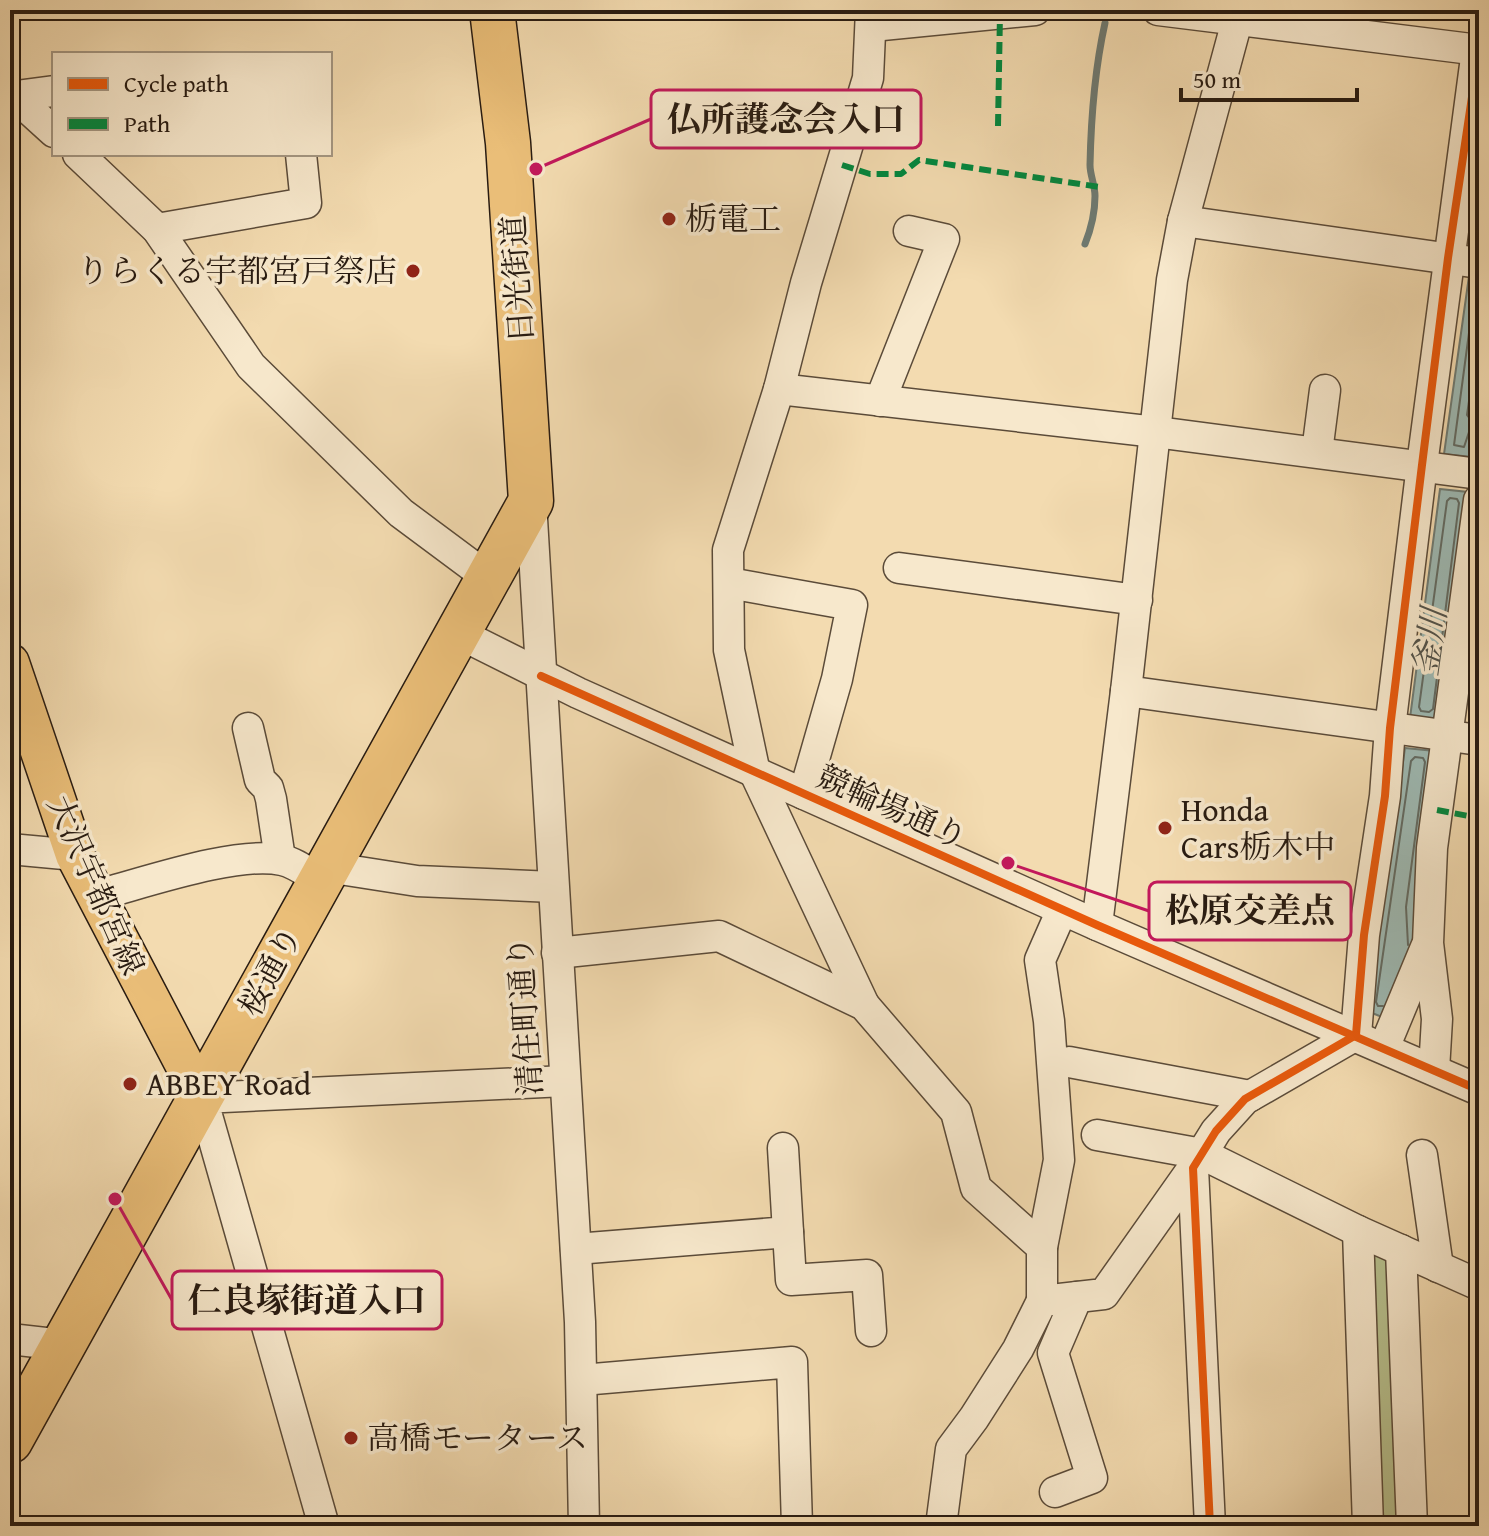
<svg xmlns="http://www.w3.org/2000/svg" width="1489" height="1536" viewBox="0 0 1489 1536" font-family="'Gentium Book Plus','Noto Serif JP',serif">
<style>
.green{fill:#b7c18e;stroke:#706e50;stroke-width:2}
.water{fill:#9db9b3;stroke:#6e7a72;stroke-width:2}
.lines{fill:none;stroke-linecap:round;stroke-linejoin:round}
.shore{stroke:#626a62;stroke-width:2}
.stream{stroke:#6e7a72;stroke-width:7}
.minor-casing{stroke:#5b4b39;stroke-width:33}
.major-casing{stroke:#281b11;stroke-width:41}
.highway-casing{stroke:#281b11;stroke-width:47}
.minor{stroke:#f7e8cc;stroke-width:30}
.major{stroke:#eabe78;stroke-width:38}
.highway{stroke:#eabe78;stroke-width:44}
.quiet{stroke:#00873e;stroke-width:6;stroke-dasharray:12 6;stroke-linecap:butt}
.cycleway-casing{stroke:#f7e8cc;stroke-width:13}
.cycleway{stroke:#e8590c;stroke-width:8}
.poi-dot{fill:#8f2418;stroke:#f7e8cc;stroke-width:3}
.labels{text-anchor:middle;stroke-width:7;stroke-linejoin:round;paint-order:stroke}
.poi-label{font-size:32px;fill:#281b11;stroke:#f7e8cc;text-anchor:start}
.street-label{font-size:32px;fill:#281b11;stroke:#f7e8cc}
.water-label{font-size:34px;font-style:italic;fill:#51524a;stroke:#f7e8cc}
.leader{fill:none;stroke:#c2185b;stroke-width:3}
.callout-dot{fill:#c2185b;stroke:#f7e8cc;stroke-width:3}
.callout{fill:#f7e8cc;stroke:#c2185b;stroke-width:3}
.callout-label{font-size:34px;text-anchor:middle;font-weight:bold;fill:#281b11}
</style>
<rect width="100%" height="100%" fill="#f3dbb0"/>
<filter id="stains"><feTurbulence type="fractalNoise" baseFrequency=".0025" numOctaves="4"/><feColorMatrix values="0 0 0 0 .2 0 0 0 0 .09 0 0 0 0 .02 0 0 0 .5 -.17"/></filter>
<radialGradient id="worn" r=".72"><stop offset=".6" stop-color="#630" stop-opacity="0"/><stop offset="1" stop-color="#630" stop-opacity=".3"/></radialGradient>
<polygon class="green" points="1363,1242 1393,1255 1406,1526 1374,1526"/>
<g class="water">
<polygon points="1469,276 1479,277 1479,409 1472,457 1444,454"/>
<polygon points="1440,489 1468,492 1439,722 1410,718"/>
<polygon points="1405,748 1435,751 1414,907 1417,948 1382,1017 1367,1011"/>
</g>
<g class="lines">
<g class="shore">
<polyline points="1479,285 1475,288 1454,445 1464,447 1469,432 1479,428"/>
<polyline points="1479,332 1467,415 1470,419 1479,418"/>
<polygon points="1450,498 1457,499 1459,503 1433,709 1429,712 1421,711 1419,707 1447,501"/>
<polyline points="1383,1006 1378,1006 1376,1002 1411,761 1415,757 1423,758 1425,762 1406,907 1408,945"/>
</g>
<path class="stream" d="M1085,244C1091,229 1095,212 1095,196C1095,185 1090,175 1090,165C1091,118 1095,68 1105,23"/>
<defs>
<g id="minor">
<polyline points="1158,10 1479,50"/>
<polyline points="872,26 1035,10"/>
<polyline points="10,92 54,132"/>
<polyline points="16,96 54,91"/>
<polyline points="78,154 157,229 251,366 401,513 487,577"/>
<polyline points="1183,221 1479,263"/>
<polyline points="157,229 306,203 301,154"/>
<polyline points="779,389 1156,432 1479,474"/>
<polyline points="880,401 944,239 909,231"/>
<polyline points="1317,452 1325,390"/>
<polyline points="531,502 580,1322 584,1526"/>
<polyline points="899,568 1137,600"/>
<polyline points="729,583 852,605 837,679 804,794"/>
<polyline points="456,632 578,693 1097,925 1479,1090"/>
<polyline points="1126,691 1479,740"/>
<polyline points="248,728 260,780 268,788 271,799 280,859"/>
<polyline points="10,849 75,855"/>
<polyline points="327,867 417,881 553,887"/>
<path d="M94,896C141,884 237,850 282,860C296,863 308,873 320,880"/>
<polyline points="1097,925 1126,691 1172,280 1183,221 1240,10"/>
<polyline points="557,953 719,936 864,1005 956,1112 976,1188 1042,1247 1042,1301"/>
<polyline points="864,1005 755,773 729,650 728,550 779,389 806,283 868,78 871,10"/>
<polyline points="1356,1035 1364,935 1385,796 1390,728 1422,465 1477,50"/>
<polyline points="1384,1048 1426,947"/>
<polyline points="1069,1062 1250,1096"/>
<polyline points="1434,1070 1437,1019 1428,943 1432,848 1479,500"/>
<polyline points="1097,1135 1202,1154 1358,1231 1479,1285"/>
<polyline points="1422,1155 1438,1267"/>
<polyline points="1358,1231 1368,1526"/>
<polyline points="788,1232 791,1280 867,1275 871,1331"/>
<polyline points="1042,1247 1059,1160 1049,1021 1040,960 1062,910"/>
<polyline points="576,1249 788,1232 783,1148"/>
<polyline points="1401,1250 1412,1526"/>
<polyline points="10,1339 63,1345"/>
<polyline points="582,1380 792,1362 797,1526"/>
<polyline points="1055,1492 1092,1478 1053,1353 1077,1297"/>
<polyline points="324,1526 202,1098 565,1081"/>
<polyline points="941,1526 951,1449 974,1418 1018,1349 1042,1301 1104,1294 1193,1168"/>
<polyline points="1210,1526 1193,1168 1216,1131 1245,1099 1356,1035"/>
</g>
<polyline id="major" points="10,663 75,855 202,1098"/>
<polyline id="highway" points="10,1441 531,501 508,143 492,10"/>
</defs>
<use href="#minor" class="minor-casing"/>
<use href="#major" class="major-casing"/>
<use href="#highway" class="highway-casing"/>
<use href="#minor" class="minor"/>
<use href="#major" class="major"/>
<use href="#highway" class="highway"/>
<g class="quiet">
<polyline points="998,126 1000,13"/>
<polyline points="842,165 870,174 901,174 919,160 1100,187"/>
<polyline points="1437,810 1479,818"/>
</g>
<defs>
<g id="cycleway">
<polyline points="541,676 1097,925 1479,1090"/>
<polyline points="1356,1035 1364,935 1385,796 1390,728 1422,465 1448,258 1479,50"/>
<polyline points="1210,1526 1193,1168 1216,1131 1245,1099 1356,1035"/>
</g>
</defs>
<use href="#cycleway" class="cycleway-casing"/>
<use href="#cycleway" class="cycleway"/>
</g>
<g class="poi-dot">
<circle cx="669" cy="219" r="8"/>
<circle cx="413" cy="271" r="8"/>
<circle cx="1165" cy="828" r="8"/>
<circle cx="130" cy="1084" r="8"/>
<circle cx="351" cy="1438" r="8"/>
</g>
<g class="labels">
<g class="poi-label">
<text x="685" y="230">栃電工</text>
<text x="397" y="282" text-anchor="end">りらくる宇都宮戸祭店</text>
<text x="1181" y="821">Honda<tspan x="1181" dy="37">Cars栃木中</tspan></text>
<text x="146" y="1095">ABBEY Road</text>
<text x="367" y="1449">高橋モータース</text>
</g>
<g class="street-label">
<text transform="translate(517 279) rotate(-94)" y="11">日光街道</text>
<text transform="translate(892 807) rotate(24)" y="11">競輪場通り</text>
<text transform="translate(96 885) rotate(66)" y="11">大沢宇都宮線</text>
<text transform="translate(270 971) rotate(-62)" y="11">桜通り</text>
<text transform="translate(525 1016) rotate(-94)" y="11">清住町通り</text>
</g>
<g class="water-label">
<text transform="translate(1429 642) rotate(-82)" y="12">釜川</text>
</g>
</g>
<path class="leader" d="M536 169L651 119M1008 863L1149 911M115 1199L172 1300"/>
<g class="callout-dot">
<circle cx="536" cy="169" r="8"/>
<circle cx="1008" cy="863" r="8"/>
<circle cx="115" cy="1199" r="8"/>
</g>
<g class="callout">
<rect x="651" y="90" width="270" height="58" rx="8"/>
<rect x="1149" y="882" width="202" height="58" rx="8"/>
<rect x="172" y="1271" width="270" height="58" rx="8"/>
</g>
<g class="callout-label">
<text x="786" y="131">仏所護念会入口</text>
<text x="1250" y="922">松原交差点</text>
<text x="307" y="1312">仁良塚街道入口</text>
</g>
<rect width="1489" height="1536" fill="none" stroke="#f3dbb0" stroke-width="40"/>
<rect x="12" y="12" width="1465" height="1512" fill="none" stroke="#281b11" stroke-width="4"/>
<rect x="20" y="20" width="1449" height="1496" fill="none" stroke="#281b11" stroke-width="2"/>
<rect x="52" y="52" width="280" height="104" fill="#f7e8cc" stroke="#a49681" stroke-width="2"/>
<rect x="68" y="78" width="40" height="12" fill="#e8590c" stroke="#a49681" stroke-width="2"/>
<text x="124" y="92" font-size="24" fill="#281b11">Cycle path</text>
<rect x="68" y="118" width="40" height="12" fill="#00873e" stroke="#a49681" stroke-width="2"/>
<text x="124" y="132" font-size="24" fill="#281b11">Path</text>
<path d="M1181 88v12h176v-12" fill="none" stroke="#281b11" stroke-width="4"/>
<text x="1193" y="88" font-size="24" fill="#281b11" stroke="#f7e8cc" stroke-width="6" paint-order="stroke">50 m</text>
<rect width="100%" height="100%" filter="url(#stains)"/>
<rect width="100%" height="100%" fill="url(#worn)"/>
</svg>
